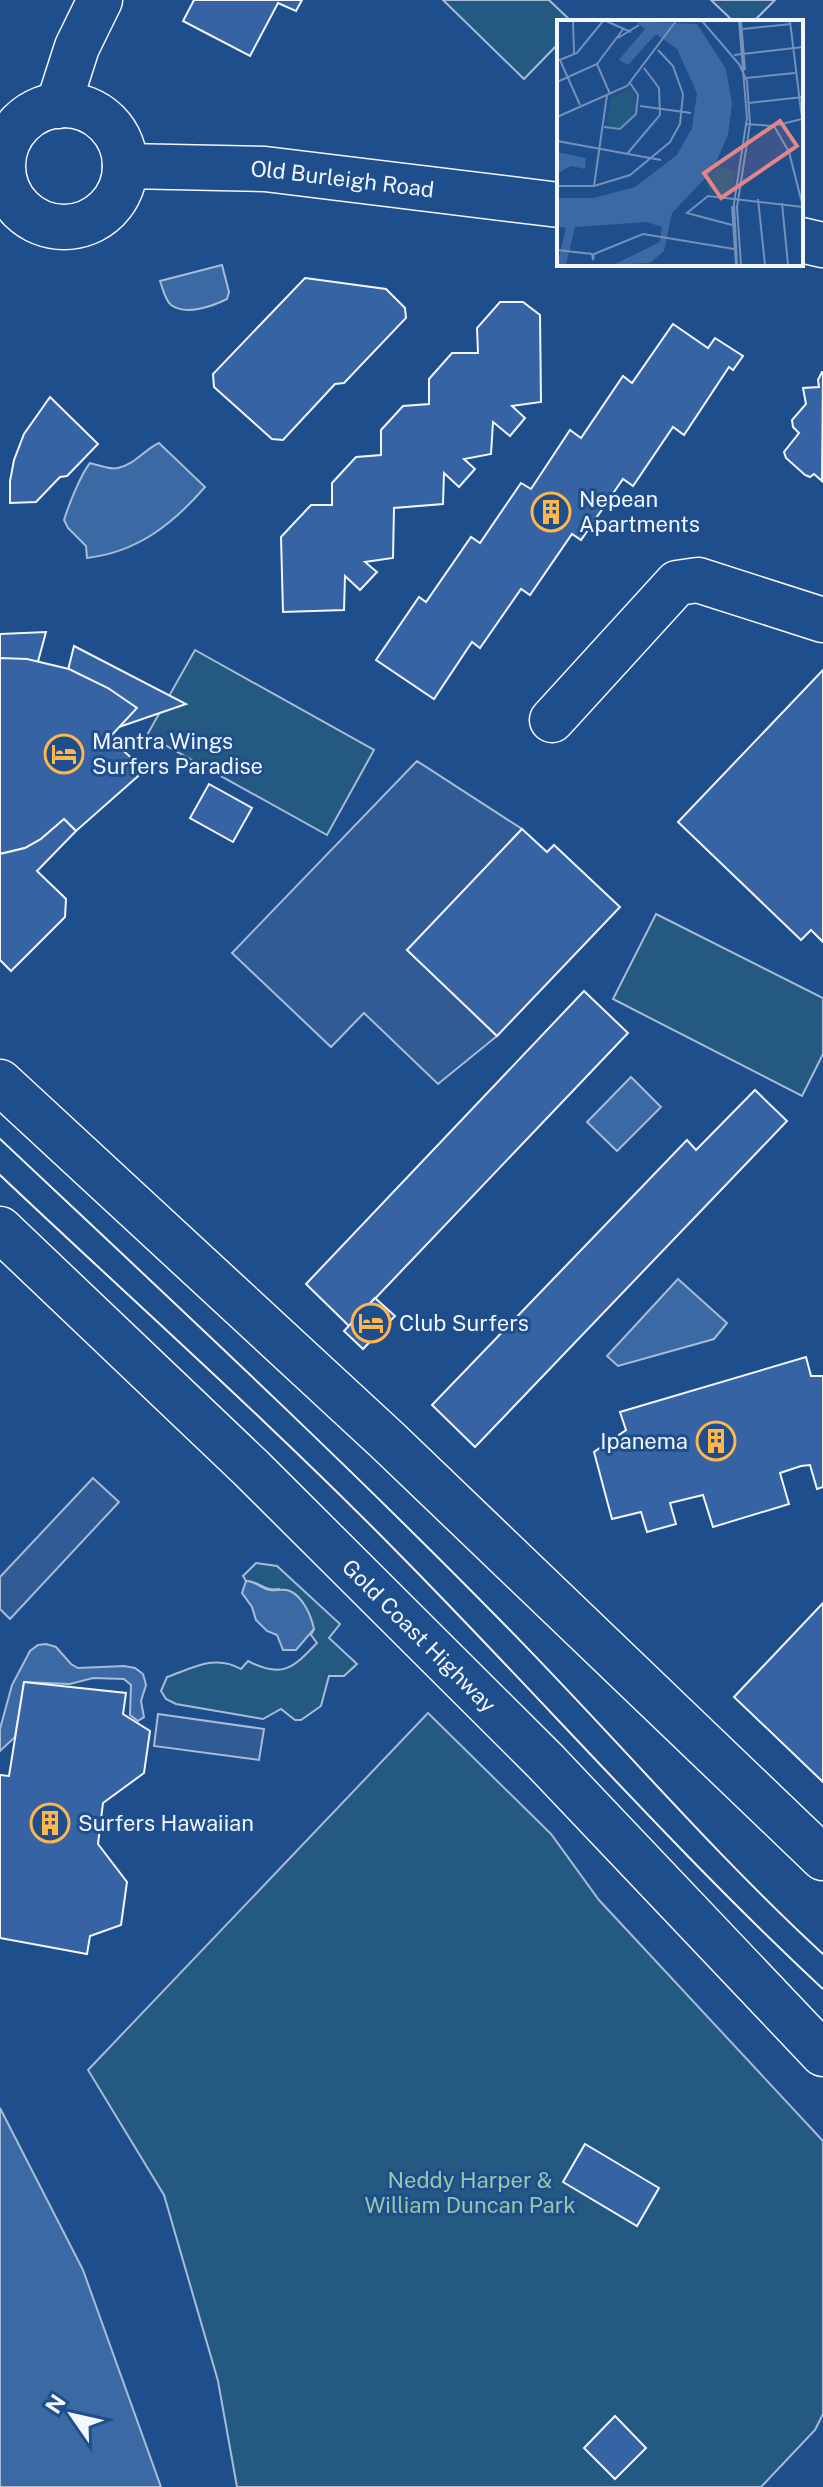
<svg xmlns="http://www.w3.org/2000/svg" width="823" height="2487" viewBox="0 0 823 2487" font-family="'Public Sans',sans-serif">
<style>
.green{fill:#245a82;stroke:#a8bbd7;stroke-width:2}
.parking{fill:#305b95;stroke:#a8bbd7;stroke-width:2}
.water{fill:#3b69a3;stroke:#a8bbd7;stroke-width:2}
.building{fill:#3563a3;stroke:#f2f6ff;stroke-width:2}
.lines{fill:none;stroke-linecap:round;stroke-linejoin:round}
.minor-casing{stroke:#f2f6ff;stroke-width:47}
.highway-casing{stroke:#f2f6ff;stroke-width:47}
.minor{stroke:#1f4e8c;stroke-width:44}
.highway{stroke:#1f4e8c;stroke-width:44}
.tram{stroke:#f2f6ff;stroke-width:2}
.labels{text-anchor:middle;stroke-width:6;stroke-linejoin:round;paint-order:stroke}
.street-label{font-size:22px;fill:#f2f6ff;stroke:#1f4e8c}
.poi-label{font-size:22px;fill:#f2f6ff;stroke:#1f4e8c;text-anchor:start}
.park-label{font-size:22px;fill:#97c8a6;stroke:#1f4e8c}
.inset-road{fill:none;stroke:#7391ba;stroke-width:2}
.view{fill:#e38589;fill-opacity:0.15;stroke:#e38589;stroke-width:4}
.inset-edge{fill:none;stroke:#f2f6ff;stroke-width:4}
</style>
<rect width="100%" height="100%" fill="#1f4e8c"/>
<g class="green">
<polygon points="443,0 549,0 572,22 559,22 559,43 524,79"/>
<polygon points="711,0 775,0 753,22 734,22"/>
<polygon points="195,650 374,750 327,835 147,735"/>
<polygon points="656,914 823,998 823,1054 802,1096 613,999"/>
<path d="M256,1563L277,1566L340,1624L329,1638L357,1664L344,1676H329L321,1706L301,1720H295L281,1709L263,1719L176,1704L166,1699L161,1691L167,1677C193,1668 215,1654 241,1669L248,1661C282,1679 293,1668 317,1643L311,1635L314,1629L279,1589C265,1592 259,1581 246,1581L243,1576Z"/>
<polygon points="428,1713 551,1834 599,1900 823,2141 823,2414 815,2430 761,2487 237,2487 218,2381 164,2195 88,2070"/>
</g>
<g class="parking">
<polygon points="417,761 522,829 407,950 497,1036 438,1084 364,1013 331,1047 232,953"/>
<polygon points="93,1478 119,1502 10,1619 0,1609 0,1577"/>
<polygon points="158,1714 264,1729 259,1760 154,1746"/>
</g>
<g class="water">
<path d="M222,265L229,292L227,299C213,306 186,316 171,305C165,300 163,289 160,281Z"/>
<path d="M159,443L205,487C172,525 137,552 87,558L86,546L68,528L64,520C69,504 81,474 90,463C98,465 110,470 118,468C134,465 145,449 159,443Z"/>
<polygon points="631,1077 661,1107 617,1151 587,1122"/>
<polygon points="678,1279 727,1323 714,1339 618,1366 607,1356"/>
<path d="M246,1581C256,1581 261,1589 270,1590C277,1591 283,1588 290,1591C303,1597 311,1615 314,1629L296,1650H283L277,1635L267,1631L256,1620L252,1607L242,1593Z"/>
<polygon points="46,1644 56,1647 71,1664 78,1668 124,1666 135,1668 143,1674 146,1685 141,1701 144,1717 138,1721 130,1715 131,1685 124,1679 93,1678 70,1684 24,1682 15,1737 0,1751 0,1729 12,1685 30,1651 38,1645"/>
<polygon points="0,2108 83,2270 161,2487 0,2487"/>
</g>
<g class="building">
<polygon points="194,0 302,0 296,11 278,3 250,56 183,21"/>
<polygon points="305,278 386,289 405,308 406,318 344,383 335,384 283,440 272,439 214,387 213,374"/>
<polygon points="500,302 523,302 540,315 541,402 512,406 525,418 510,436 493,422 491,454 464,459 475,469 459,487 444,473 443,504 394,508 393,558 365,562 377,572 360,590 345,576 344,610 283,612 281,537 311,505 332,505 332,483 356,457 381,455 381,430 403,406 429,404 429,379 452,353 478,353 477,328"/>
<polygon points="673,324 708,348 715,338 743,356 733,370 729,367 684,435 673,427 633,486 623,479 581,540 572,534 530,595 521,589 480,648 472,642 434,699 376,660 419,597 426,602 471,537 480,543 521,483 531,489 570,430 581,438 623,376 632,383"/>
<polygon points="822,372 823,372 822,481 814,474 810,477 805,475 786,458 784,452 799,433 793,427 792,420 806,404 803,388 819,387 818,380"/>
<polygon points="50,397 98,444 67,476 60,477 36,502 10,503 10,481 14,460 24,434"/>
<polygon points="46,632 27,702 0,703 0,634"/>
<polygon points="74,646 186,704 90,737 52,734"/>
<polygon points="0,658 27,659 69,669 108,688 137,708 109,738 145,770 76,831 64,819 41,839 25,848 0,854"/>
<polygon points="823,670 823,942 811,930 801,940 678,822"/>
<polygon points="209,784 252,808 233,842 190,818"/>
<polygon points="64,819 76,831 37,871 66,899 65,917 11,971 0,960 0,854 25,848 41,839"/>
<polygon points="522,829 547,852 554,845 620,907 497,1036 407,950"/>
<polygon points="584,991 628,1033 349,1326 306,1284"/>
<polygon points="755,1090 787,1121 475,1447 432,1405 687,1140 696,1150"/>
<polygon points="375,1298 395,1316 363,1349 344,1331"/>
<polygon points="806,1357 811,1376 823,1376 823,1487 817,1489 810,1465 801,1466 780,1473 789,1504 713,1527 703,1495 670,1503 676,1524 647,1532 641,1512 612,1519 594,1452 626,1430 620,1412"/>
<polygon points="823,1603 823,1782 734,1697"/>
<polygon points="24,1682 126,1693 123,1714 150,1731 144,1773 103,1803 98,1844 127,1882 121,1925 90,1936 87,1954 0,1938 0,1775 9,1776"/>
<polygon points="585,2144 659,2188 637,2226 563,2182"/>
<polygon points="615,2416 646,2448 615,2479 584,2448"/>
</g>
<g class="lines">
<defs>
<g id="minor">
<circle cx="64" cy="166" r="61"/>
<polyline points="58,106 77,47 100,0"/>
<path id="s1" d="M125,166L265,169L559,205"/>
<polyline points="801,240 823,245"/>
<polyline points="552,720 677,583 698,580 823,620"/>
</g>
<g id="highway">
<polyline points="0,1082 387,1440 823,1858"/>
<path id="s2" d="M0,1229L251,1468L545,1761L823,2054"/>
</g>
</defs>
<use href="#minor" class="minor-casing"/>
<use href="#highway" class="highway-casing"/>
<use href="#minor" class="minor"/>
<use href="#highway" class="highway"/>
<g class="tram">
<path d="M0,1139C168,1297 338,1455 500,1620C609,1730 709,1849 823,1954"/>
<path d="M0,1175C134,1302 273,1425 402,1557C543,1700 676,1852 823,1989"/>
</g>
</g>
<defs>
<symbol id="building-ring" viewBox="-11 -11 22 22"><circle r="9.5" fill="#1f4e8c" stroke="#ffb74d" stroke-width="1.5"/><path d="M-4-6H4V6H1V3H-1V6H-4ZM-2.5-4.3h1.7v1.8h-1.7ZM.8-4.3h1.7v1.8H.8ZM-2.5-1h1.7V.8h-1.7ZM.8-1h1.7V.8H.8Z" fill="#ffb74d"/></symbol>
<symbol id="hotel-ring" viewBox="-11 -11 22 22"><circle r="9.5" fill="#1f4e8c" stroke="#ffb74d" stroke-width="1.5"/><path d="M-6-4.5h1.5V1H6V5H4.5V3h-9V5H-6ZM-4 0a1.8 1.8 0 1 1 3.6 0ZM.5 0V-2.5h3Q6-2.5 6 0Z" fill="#ffb74d"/></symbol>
</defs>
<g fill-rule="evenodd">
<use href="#building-ring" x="529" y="490" width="44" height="44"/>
<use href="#hotel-ring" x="42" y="732" width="44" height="44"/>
<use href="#hotel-ring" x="349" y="1301" width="44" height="44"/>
<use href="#building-ring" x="694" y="1419" width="44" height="44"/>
<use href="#building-ring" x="28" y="1801" width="44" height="44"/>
</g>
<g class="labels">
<g class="street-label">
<text dy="8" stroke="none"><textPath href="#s1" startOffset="218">Old Burleigh Road</textPath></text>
<text dy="8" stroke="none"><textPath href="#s2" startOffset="584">Gold Coast Highway</textPath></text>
</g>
<g class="poi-label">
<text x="579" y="507">Nepean<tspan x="579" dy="25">Apartments</tspan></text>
<text x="92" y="749">Mantra Wings<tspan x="92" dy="25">Surfers Paradise</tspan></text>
<text x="399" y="1331">Club Surfers</text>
<text x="688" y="1449" text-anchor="end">Ipanema</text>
<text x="78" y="1831">Surfers Hawaiian</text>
</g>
<g class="park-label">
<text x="470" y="2188">Neddy Harper &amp;<tspan x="470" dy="25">William Duncan Park</tspan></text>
</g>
</g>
<g transform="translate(557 20)">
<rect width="246" height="246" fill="#1f4e8c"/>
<path d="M74,67L80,86L73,99L62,108L49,106L54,78ZM161,147L179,150L173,175L153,174L150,165H146Z" fill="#245a82"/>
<path d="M78,1L140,4L169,49L175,84L171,115L155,151L115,193L107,231L93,243L56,245L103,222L105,207L90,202L18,207L9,245H0L9,208L0,206V178H37L78,167L120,135L135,108L140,73L120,29L99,14L71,45L62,40L88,9ZM0,132L29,138L28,149L14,146L1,153Z" fill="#3b69a3"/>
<path class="inset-road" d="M16,1L17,33M49,1L74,12M145,1L182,44L190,61L193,104L180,187L184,245M184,1L188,50M186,9L234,4M61,18L82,5M177,35L246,27M3,40L23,85M0,41L20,33L46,1M40,44L53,74M189,58L238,53M0,62L40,44L67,8M192,83L246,77M83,86L134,93M0,97L70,66L119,1M188,104L217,106M221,105L245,99L233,1M217,106L232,132L246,187M47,107L63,109L79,94L81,75L73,63M0,121L104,140M70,134L103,95L102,68L87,48M0,166H37L73,155L113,122L123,104L126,74L116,46L101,30M37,166L50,75M201,179L208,245M225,183L231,245M175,186L179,245M175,205L130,193L151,176L246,187M0,230L35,234L36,240L37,234M37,234L86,214L177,229M180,245L177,183L190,98L182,1"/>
<path class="view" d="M223,101L240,126L164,178L147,153Z"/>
<rect width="246" height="246" class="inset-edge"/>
</g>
<g transform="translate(72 2415) rotate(304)" stroke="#1f4e8c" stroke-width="6" paint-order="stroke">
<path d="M0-6L14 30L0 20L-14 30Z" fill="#f2f6ff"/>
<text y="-12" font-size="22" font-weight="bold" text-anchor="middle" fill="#f2f6ff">N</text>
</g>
</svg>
